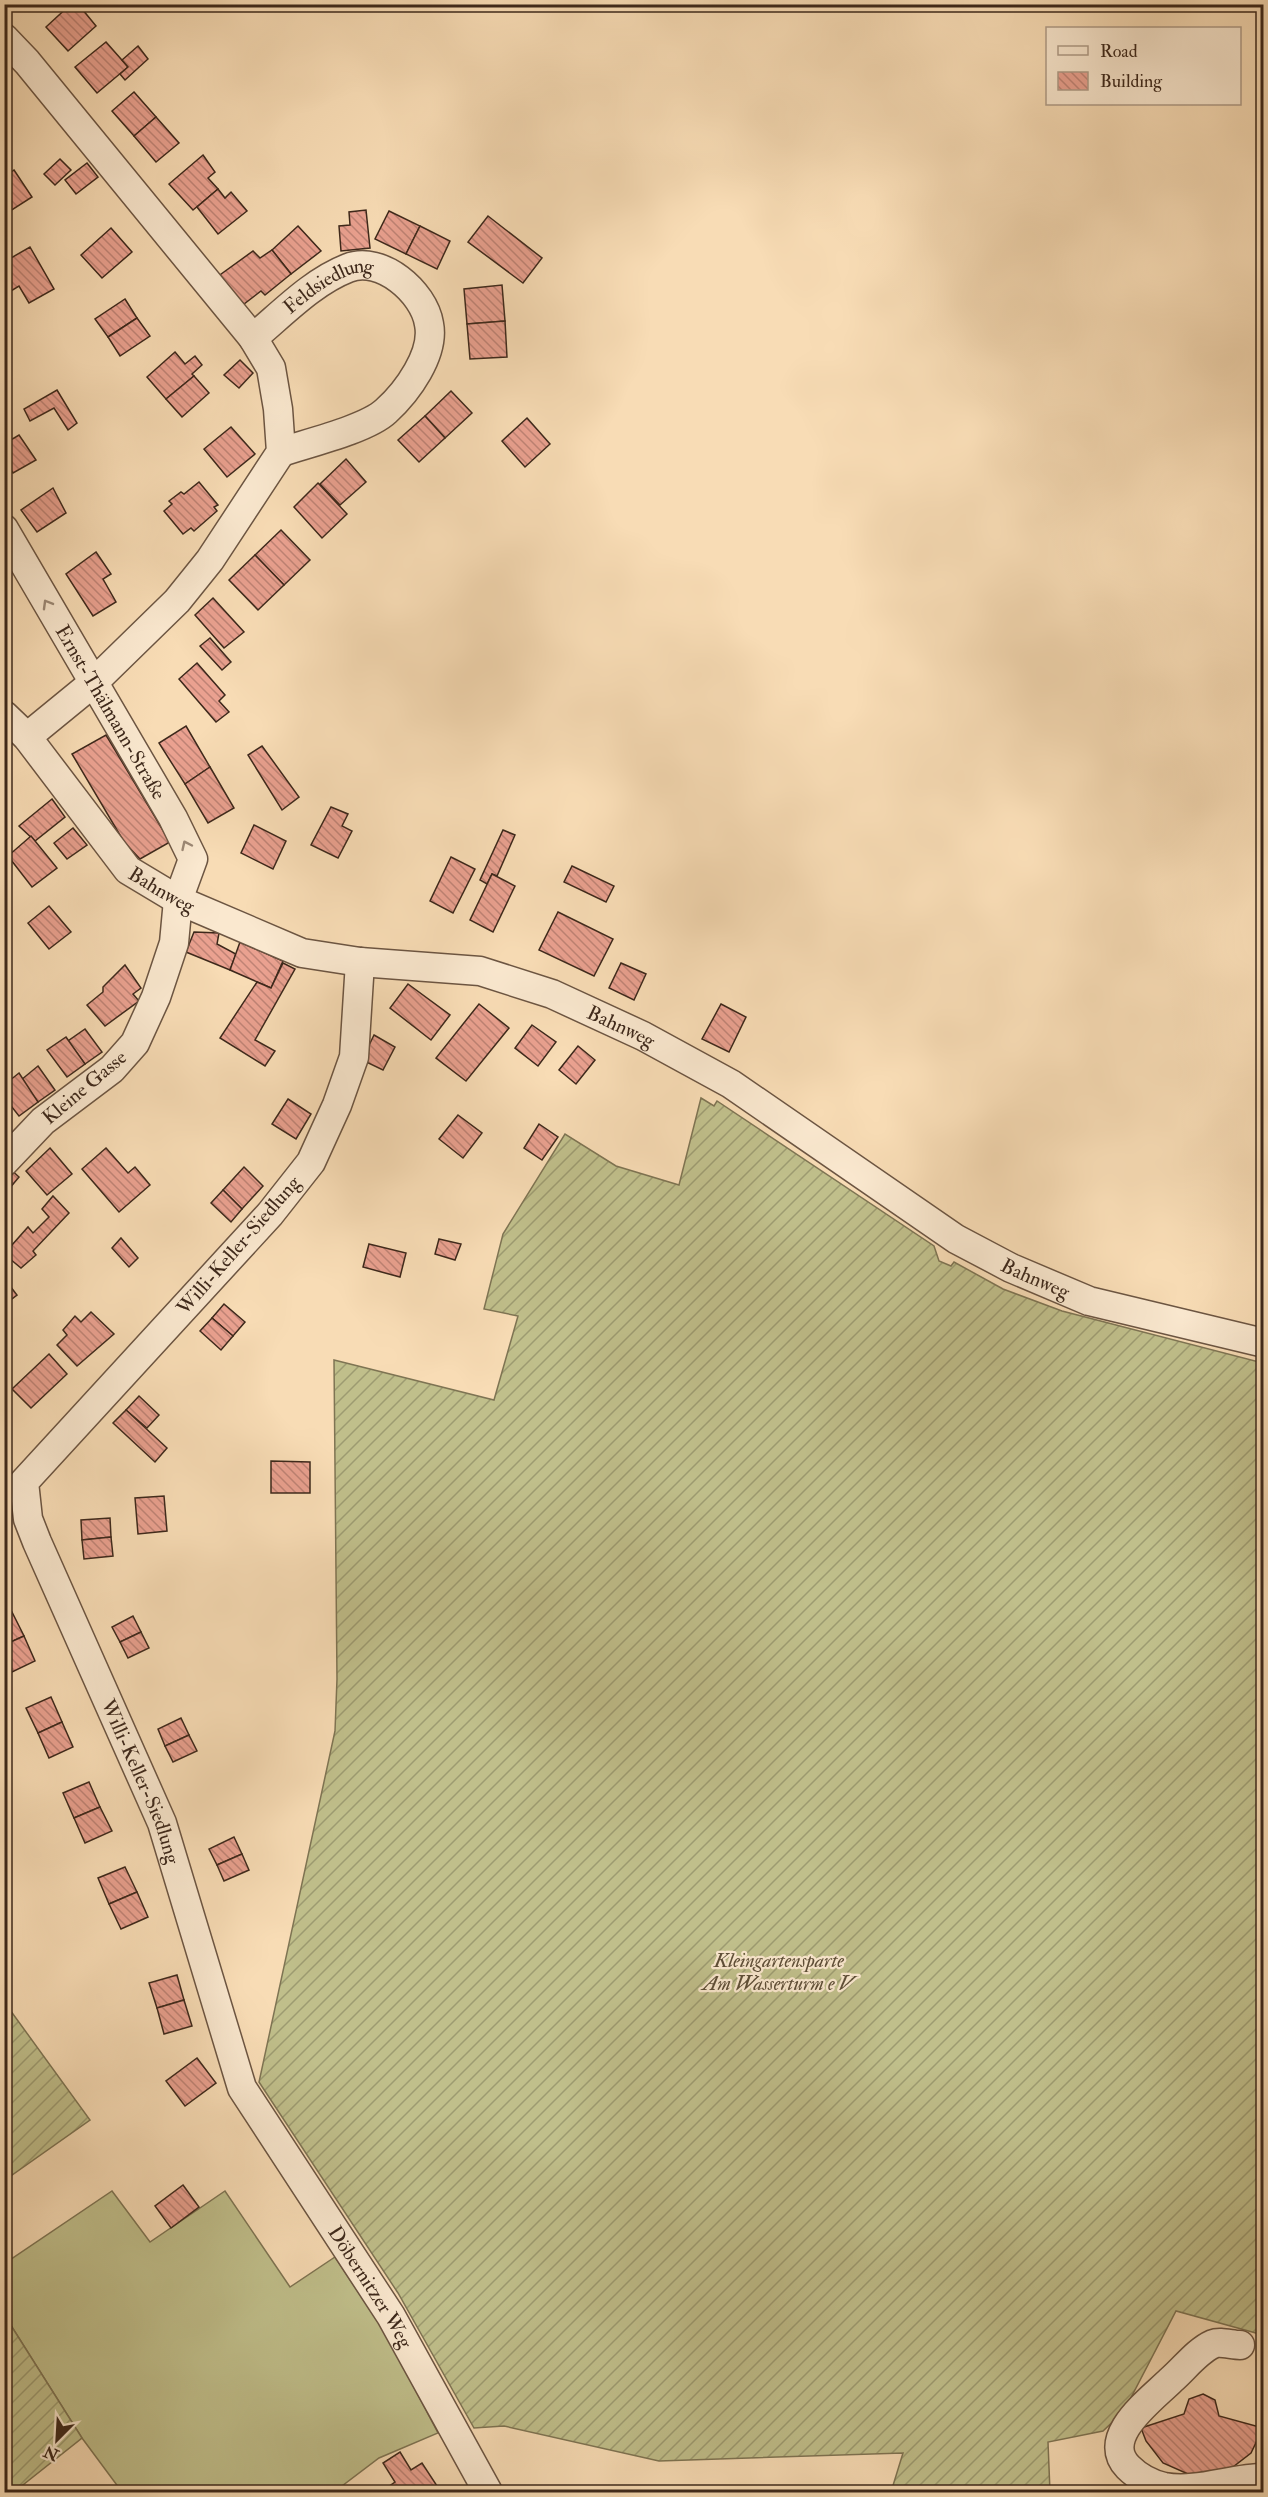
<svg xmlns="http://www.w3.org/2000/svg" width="1268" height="2497" viewBox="0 0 1268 2497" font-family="'IM FELL Double Pica',serif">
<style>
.grass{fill:#c0bf8b;stroke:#7e7453;stroke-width:1.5}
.garden{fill:url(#garden-furrows);stroke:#7e7453;stroke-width:1.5}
.building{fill:url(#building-back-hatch);stroke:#3d281b;stroke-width:1.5}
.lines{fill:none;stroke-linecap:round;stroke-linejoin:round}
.minor-casing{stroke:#6c5542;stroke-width:31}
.minor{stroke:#fae8cf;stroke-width:28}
.oneway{stroke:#9c8875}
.labels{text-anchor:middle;stroke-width:4.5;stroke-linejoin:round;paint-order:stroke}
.street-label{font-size:20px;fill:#3d281b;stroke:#fae8cf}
.park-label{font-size:20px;font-style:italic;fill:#5e4e37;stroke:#fae8cf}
</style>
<defs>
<pattern id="garden-furrows" width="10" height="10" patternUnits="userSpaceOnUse" patternTransform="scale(1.5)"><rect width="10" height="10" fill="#c0bf8b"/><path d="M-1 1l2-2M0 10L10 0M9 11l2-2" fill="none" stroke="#9d9b71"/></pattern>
<pattern id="building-back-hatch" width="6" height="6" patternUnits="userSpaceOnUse" patternTransform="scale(1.5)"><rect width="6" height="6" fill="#eaa190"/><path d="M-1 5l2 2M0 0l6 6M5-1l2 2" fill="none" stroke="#bf8375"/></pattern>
</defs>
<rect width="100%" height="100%" fill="#f8dcb5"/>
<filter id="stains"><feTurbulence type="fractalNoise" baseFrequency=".00333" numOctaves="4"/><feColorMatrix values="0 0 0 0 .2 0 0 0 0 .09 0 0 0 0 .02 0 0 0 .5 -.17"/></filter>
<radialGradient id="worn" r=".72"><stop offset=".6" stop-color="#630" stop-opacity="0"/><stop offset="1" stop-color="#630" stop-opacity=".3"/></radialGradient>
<polygon class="grass" points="112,2191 150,2242 225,2191 290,2287 335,2257 386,2334 438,2433 379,2458 334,2492 122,2492 82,2438 5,2316 4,2264"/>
<g class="garden">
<polygon points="701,1098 714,1106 717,1101 934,1246 939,1261 951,1266 954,1262 1003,1289 1062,1311 1263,1363 1263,2335 1176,2311 1124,2411 1103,2431 1048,2442 1050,2492 891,2492 903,2453 659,2461 504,2426 474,2428 398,2293 259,2082 335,1731 337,1679 334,1360 494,1400 518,1316 484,1309 503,1234 565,1134 616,1166 679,1185"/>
<polygon points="5,2003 90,2120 5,2180 4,2180"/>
<polygon points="5,2316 82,2438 14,2492 5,2492"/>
</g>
<g class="building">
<polygon points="71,4 78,4 96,26 68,51 46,27"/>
<polygon points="106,42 128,67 97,93 75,67"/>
<polygon points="138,46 148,59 125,80 120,74 128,67 122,60"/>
<polygon points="134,92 156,117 134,136 112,111"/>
<polygon points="156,117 179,143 156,162 134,136"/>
<polygon points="203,155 215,172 208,178 218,189 193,210 169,184"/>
<polygon points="60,159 71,170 55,185 44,174"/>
<polygon points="87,163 98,177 76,194 65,180"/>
<polygon points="14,170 32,197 4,215 4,177"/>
<polygon points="218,189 225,198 231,192 247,211 218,234 197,207"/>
<polygon points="366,210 370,248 341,251 339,226 350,225 349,212"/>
<polygon points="389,211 420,226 406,254 375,239"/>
<polygon points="488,216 542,258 523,283 468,242"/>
<polygon points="298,226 321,251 291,274 272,250"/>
<polygon points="420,226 450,241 437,269 406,254"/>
<polygon points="111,228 132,252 102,278 81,255"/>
<polygon points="30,247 54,289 29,303 19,286 11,291 5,280 11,276 4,262"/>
<polygon points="272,250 291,274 265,295 261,291 244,304 217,277 253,251 260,258"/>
<polygon points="502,285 505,321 467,324 464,289"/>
<polygon points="125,299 137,318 108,337 95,319"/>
<polygon points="137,318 150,336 120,356 108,337"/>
<polygon points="505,321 507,357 470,359 467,324"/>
<polygon points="175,352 185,364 195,356 202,365 192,374 194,376 166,399 147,377"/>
<polygon points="240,360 253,373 239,388 224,375"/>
<polygon points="194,376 209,393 182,417 166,399"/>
<polygon points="57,390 77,423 68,430 54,408 30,421 24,409"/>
<polygon points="451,391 472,413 445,438 425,416"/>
<polygon points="425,416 445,438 419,462 398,440"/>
<polygon points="527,418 550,444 525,467 502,441"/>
<polygon points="231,427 255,454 227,477 204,449"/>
<polygon points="19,435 36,460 13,473 4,460 4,444"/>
<polygon points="346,459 366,482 340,505 320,484"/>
<polygon points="199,482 218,505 214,507 217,511 194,531 191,528 183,534 164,511 172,504 169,501 181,492 184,494"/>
<polygon points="318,483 347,514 322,538 294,507"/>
<polygon points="53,488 66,513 37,532 21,510"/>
<polygon points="281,530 310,560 284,585 255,555"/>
<polygon points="96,552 111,574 103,579 116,602 93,616 66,574"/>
<polygon points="255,555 284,585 258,610 229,580"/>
<polygon points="213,598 244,632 224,648 195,615"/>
<polygon points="210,638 231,662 222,670 200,646"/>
<polygon points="197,663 225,695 219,701 229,712 216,722 179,679"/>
<polygon points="186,726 210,767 185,784 159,743"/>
<polygon points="106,735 170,842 140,859 124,842 72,754"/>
<polygon points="262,746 299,797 282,810 248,755"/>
<polygon points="210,767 234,808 208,823 185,784"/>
<polygon points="52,799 65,817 35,841 19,826"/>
<polygon points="331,807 348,814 342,826 352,831 338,858 311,845"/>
<polygon points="254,825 286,841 273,869 241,853"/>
<polygon points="73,828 87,845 67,859 54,843"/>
<polygon points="503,830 515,835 497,876 492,874 487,884 480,880"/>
<polygon points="31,836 57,868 32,887 8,856"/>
<polygon points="451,857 475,869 453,913 430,901"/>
<polygon points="572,866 614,886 606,902 564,882"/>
<polygon points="492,874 515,886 493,932 470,920"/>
<polygon points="49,906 71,932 49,949 28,923"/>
<polygon points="558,912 613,939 594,976 539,950"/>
<polygon points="194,932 219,933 217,944 236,954 230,970 186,952"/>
<polygon points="240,942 283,961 271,988 230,970"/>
<polygon points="283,963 295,969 255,1040 275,1051 265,1066 220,1038 257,982 271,988"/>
<polygon points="621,963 646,974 634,1000 609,988"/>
<polygon points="125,965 141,988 133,994 139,1001 105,1026 87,1005 103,992 103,987"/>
<polygon points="408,984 450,1015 431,1040 390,1008"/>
<polygon points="479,1004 509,1028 466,1081 436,1058"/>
<polygon points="721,1004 746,1017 729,1052 702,1039"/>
<polygon points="532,1025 556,1042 538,1066 515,1048"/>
<polygon points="85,1029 102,1052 85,1064 68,1041"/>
<polygon points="374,1035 395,1047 383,1070 362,1060"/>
<polygon points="66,1037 85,1064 67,1077 47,1050"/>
<polygon points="578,1046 595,1060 576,1084 559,1070"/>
<polygon points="38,1066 55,1090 38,1102 21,1080"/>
<polygon points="19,1073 38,1102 19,1116 4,1097 4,1085"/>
<polygon points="288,1099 311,1114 296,1139 272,1124"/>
<polygon points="458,1115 482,1133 463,1158 439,1139"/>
<polygon points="539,1124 558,1137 542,1160 524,1148"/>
<polygon points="50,1148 72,1174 47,1195 26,1171"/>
<polygon points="106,1148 128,1173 135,1167 150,1185 119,1212 82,1169"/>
<polygon points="7,1166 19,1177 4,1195 4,1169"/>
<polygon points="244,1167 263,1186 242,1209 223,1190"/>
<polygon points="223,1190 242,1209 231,1222 211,1203"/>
<polygon points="53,1196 69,1213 33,1251 36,1255 21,1268 4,1254 28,1227 33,1233 49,1217 42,1209"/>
<polygon points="121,1238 138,1258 129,1267 112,1248"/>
<polygon points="439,1239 461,1244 455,1260 435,1254"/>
<polygon points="369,1244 406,1253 400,1277 363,1267"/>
<polygon points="4,1278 17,1295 4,1305"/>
<polygon points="224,1304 245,1322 233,1336 212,1318"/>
<polygon points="91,1312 114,1334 77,1366 57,1345 67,1335 63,1330 75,1316 81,1322"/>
<polygon points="212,1318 233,1336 221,1350 200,1331"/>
<polygon points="49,1354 67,1374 31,1408 12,1389"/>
<polygon points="139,1396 159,1415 147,1428 126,1410"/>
<polygon points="126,1410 167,1448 155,1462 113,1423"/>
<polygon points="271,1461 310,1462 310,1493 271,1493"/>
<polygon points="164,1496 167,1531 138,1534 135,1498"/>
<polygon points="110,1518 111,1537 82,1540 81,1520"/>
<polygon points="111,1537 113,1556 84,1559 82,1540"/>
<polygon points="12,1612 24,1636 4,1645 4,1615"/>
<polygon points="133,1616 141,1632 120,1642 112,1627"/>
<polygon points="141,1632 149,1648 128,1658 120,1642"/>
<polygon points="24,1636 35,1661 12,1672 4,1655 4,1645"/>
<polygon points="51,1697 62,1722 38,1733 26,1708"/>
<polygon points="181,1718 189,1735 165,1746 158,1729"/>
<polygon points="62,1722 73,1747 49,1758 38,1733"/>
<polygon points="189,1735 197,1751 173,1762 165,1746"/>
<polygon points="89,1782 100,1807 74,1818 63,1793"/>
<polygon points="100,1807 112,1831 85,1843 74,1818"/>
<polygon points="234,1837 242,1854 217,1865 209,1849"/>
<polygon points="242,1854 249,1870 224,1881 217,1865"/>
<polygon points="125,1867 137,1892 109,1904 98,1878"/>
<polygon points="137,1892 148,1917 121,1929 109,1904"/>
<polygon points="177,1975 184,2000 157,2008 149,1983"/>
<polygon points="184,2000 192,2026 164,2034 157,2008"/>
<polygon points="197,2058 216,2083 185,2106 166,2081"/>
<polygon points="183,2185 199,2207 171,2228 155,2206"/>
<polygon points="1203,2394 1215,2400 1219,2416 1263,2428 1251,2453 1229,2470 1188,2474 1163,2463 1146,2441 1141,2428 1184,2414 1189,2399"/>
<polygon points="400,2452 411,2470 422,2463 441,2492 391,2492 388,2487 395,2482 383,2463"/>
</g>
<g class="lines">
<defs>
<g id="minor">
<polyline points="4,38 27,62 253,338 271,368 278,409 281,452 210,560 177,601 93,683 27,737"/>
<path id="s1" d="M253,338C282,314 312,282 348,268C381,255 424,292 429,324C435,354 407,392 386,411C367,429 308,443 281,452"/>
<path id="s2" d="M4,529L173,818L193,859L178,900L174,943L156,997L135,1043L112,1069L43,1121L4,1162"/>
<path id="s3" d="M4,715L27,737L128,870L178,900L302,953L360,962L480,971L552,994L643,1036L731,1084L956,1239L1011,1268L1089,1301L1264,1343"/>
<path id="s4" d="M360,962L354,1057L337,1105L311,1162L270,1214L24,1482L28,1519L37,1542L162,1823L242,2088L391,2316L488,2492"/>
<path d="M1240,2345C1232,2345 1220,2341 1213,2344C1197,2351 1184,2369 1171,2380C1151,2400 1099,2437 1128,2467C1137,2476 1151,2484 1164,2487C1197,2493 1231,2478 1264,2478"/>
</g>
</defs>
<use href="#minor" class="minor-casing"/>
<use href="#minor" class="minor"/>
</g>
<defs><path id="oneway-chevron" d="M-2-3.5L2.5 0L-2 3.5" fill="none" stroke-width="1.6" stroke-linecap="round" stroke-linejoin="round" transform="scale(1.5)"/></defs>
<g class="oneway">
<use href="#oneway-chevron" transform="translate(47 604) rotate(-120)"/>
<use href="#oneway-chevron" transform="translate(186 845) rotate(-115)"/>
</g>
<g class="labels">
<g class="street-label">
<text dy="7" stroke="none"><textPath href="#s1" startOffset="94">Feldsiedlung</textPath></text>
<text dy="7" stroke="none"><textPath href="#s2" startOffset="212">Ernst-Thälmann-Straße</textPath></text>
<text dy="7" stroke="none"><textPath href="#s3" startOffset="238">Bahnweg</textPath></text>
<text dy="7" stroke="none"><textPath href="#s3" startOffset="723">Bahnweg</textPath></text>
<text transform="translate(84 1087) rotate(-40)" y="7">Kleine Gasse</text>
<text transform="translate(238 1245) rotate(-49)" y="7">Willi-Keller-Siedlung</text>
<text dy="7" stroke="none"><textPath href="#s3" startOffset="1209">Bahnweg</textPath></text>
<text dy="7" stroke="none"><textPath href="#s4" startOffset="962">Willi-Keller-Siedlung</textPath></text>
<text dy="7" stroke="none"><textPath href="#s4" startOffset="1522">Döbernitzer Weg</textPath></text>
</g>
<g class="park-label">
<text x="779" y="1967">Kleingartensparte<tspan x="779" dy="23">Am Wasserturm e V</tspan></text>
</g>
</g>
<rect width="1268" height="2497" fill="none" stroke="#f8dcb5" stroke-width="24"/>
<rect x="6" y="6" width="1256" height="2485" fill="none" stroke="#3d281b" stroke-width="3"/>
<rect x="12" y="12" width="1244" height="2473" fill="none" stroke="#3d281b" stroke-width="1.5"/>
<rect x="1046" y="27" width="195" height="78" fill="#fae8cf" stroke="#ae9b87" stroke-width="1.5"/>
<rect x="1058" y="46" width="30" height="9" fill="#fae8cf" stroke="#ae9b87" stroke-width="1.5"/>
<text x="1100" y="57" font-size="18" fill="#3d281b">Road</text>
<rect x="1058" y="72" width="30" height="18" fill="url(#building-back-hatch)" stroke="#ae9b87" stroke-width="1.5"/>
<text x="1100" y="87" font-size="18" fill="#3d281b">Building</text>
<g transform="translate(57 2440) rotate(204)" stroke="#fae8cf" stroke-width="4.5" paint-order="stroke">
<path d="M0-4.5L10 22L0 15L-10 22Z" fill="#3d281b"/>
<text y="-9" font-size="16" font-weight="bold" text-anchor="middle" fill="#3d281b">N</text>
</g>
<rect width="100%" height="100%" filter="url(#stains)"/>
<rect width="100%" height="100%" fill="url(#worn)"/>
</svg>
